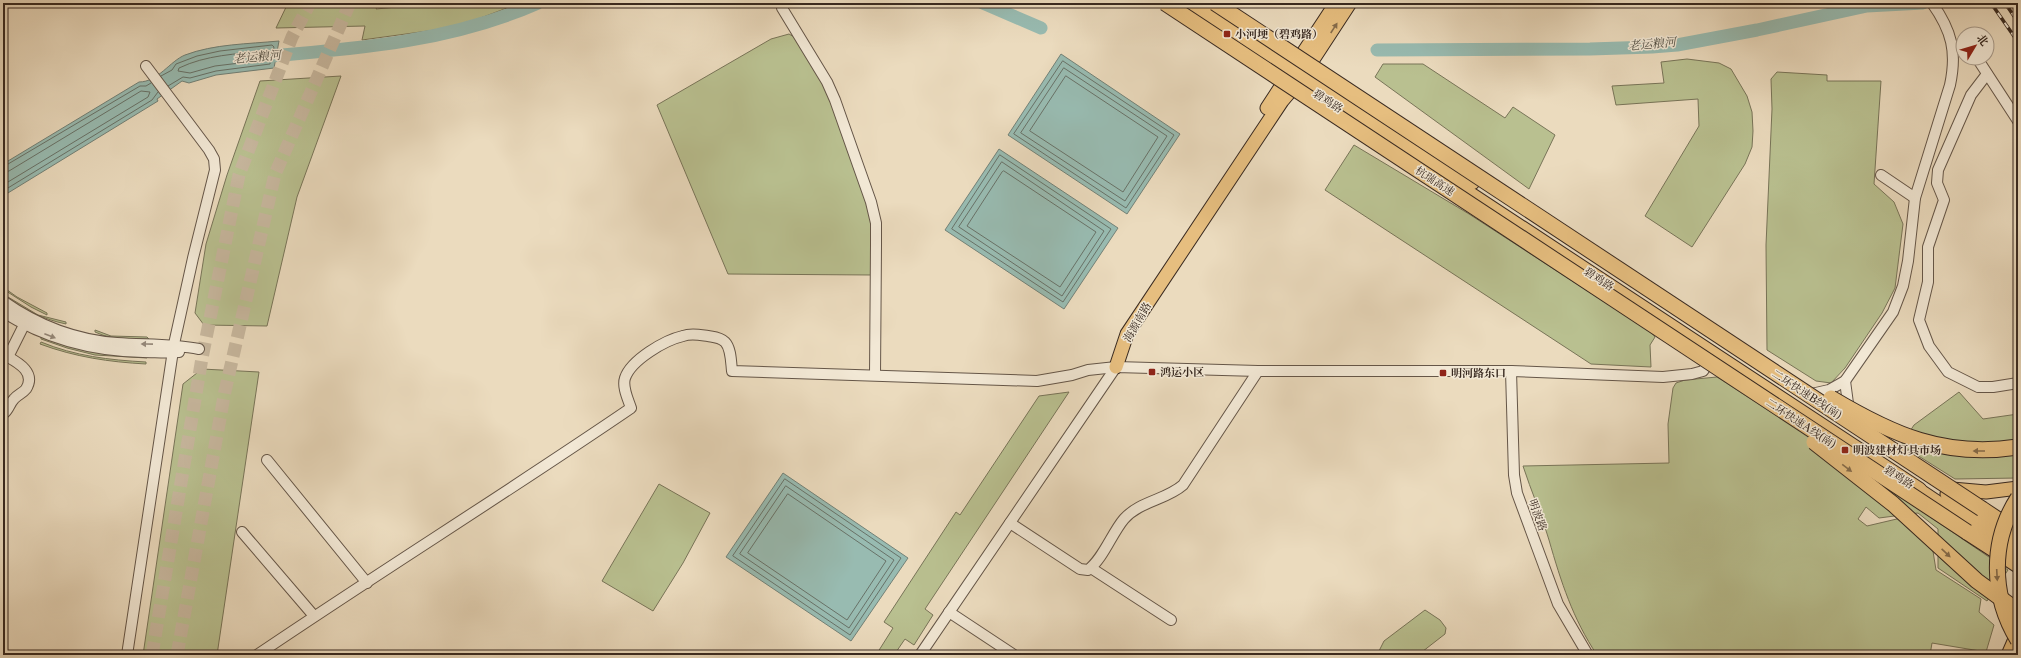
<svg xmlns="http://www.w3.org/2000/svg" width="2021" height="658" viewBox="0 0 2021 658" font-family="'Libre Caslon Text','Noto Serif SC',serif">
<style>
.green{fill:#b9c090;stroke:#787458}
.water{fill:#98bbb1;stroke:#728177}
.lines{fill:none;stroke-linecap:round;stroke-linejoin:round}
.shore{stroke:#687268;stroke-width:1}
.river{stroke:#98bbb1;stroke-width:13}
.major-tunnel{stroke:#c7b79e;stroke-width:13;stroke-dasharray:13 6;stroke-linecap:butt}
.minor-casing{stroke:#655648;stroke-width:12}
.major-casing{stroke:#382920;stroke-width:15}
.highway-casing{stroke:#382920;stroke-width:17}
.minor{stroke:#f2e8d5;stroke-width:10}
.major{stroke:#e6be7f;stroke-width:13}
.highway{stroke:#e6be7f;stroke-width:15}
.rail-casing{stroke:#382920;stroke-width:3.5}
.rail{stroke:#f2e8d5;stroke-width:2;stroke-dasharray:6;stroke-linecap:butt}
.highway-bridge-casing{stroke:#382920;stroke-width:17;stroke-linecap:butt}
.highway-bridge{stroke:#e6be7f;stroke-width:15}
.oneway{fill:#866c4b}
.oneway2{fill:#95887a}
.poi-dot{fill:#8f2418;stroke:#f2e8d5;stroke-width:1.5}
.labels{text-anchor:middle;stroke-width:3;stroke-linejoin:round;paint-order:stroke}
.poi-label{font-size:11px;font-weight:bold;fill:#382920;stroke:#f2e8d5;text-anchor:start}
.street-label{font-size:11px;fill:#382920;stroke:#f2e8d5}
.water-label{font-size:12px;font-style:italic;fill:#504e44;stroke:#f2e8d5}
</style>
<rect width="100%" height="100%" fill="#ebdbbe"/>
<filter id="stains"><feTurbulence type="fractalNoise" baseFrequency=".005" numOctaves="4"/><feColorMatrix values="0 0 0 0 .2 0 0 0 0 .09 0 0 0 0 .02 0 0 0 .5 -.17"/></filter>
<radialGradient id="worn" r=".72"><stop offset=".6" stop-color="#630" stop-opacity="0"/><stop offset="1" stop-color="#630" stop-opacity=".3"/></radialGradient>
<g class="green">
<polygon points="288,3 379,3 376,9 438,3 520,3 457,27 362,40 365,26 276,28"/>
<polygon points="789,34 801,41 827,89 869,202 875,232 872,275 728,274 657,105 771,39"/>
<polygon points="1687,59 1719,63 1731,69 1747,96 1752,112 1753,131 1752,147 1745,164 1692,247 1645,216 1699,126 1698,99 1616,105 1612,86 1664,83 1661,62"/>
<polygon points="1383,64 1423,64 1505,118 1513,107 1555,135 1529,189 1375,77"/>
<polygon points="1777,72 1827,75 1827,81 1881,81 1874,184 1894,202 1903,224 1895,288 1882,313 1845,368 1831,383 1816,381 1767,350 1766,245 1772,109 1771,79"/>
<polygon points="341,76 297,197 267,326 204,325 195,313 206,244 227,175 260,81"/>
<polygon points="1354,145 1469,214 1651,332 1655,337 1650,345 1651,367 1591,364 1325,190"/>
<polygon points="3,287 17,297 47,313 47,315 31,307 3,289"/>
<path d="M3,294L38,315L66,322V324C42,319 23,309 3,296Z"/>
<polygon points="95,330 111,336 147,337 149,339 110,338 95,332"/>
<path d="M41,337C80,350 105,354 146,357L147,358L95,355L67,348L41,339Z"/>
<path d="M41,342C75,356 109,360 146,362V364C109,362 75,357 40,344Z"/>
<polygon points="202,369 259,372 217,655 143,655 183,384"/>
<path d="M1717,377L1876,480L2008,570L1987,601L1938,568V529L1918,513L1879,518L1866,507L1858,519L1867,526L1901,518L1932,545L1936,570L1981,599L1979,612L1994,625L1986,652L1932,643L1930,655H1597C1573,619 1561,582 1549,540C1542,515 1531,491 1523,466L1669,463L1668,424L1673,388L1676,383L1685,380Z"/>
<polygon points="1069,392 925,609 933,615 914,645 905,639 894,655 876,655 893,628 884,622 956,512 960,515 1039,396"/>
<polygon points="1959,392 1983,419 2018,414 2018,478 1955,479 1901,445 1914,425"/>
<polygon points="659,484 710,513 683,563 653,611 602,581"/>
<polygon points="1425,610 1440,620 1446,628 1445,634 1418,655 1368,655 1379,651 1384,641"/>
</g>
<g class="water">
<path d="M279,41L274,68L216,75L189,83L182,81L157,99L158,101L3,196V164L139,82C158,82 170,61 185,55C214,44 248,44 279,41Z"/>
<polygon points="1061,54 1180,134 1127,214 1008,135"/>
<polygon points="999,149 1118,228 1064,309 945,230"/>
<polygon points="783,473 908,558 851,641 726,557"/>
</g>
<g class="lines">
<g class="shore">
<path d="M265,51L268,53L265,60L215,66L190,73L178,71L179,68C206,55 236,54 265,51Z"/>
<polygon points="1063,61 1174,135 1126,208 1014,134"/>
<polygon points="1064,68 1167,136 1125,201 1021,133"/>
<polyline points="161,76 172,70 176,64 197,56 220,51 272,45 274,47 270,64 216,71 190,78 183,77 168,86"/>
<polygon points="1066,76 1158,137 1123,192 1030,131"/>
<polygon points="1000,155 1111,229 1063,302 952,229"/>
<polygon points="1002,162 1104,231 1062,296 959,227"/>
<polyline points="3,167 140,86 146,86 151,83"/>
<polygon points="1004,171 1096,232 1060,287 967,226 1002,172"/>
<polyline points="3,172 9,171 141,91 150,92 148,97 3,185"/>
<polyline points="3,191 152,100 158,92"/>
<polygon points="785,479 901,558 850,635 733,556"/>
<polygon points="786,486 894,560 849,628 740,554"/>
<polygon points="788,494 886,561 847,620 748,553"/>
</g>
<g class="river">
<polyline points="983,3 1041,28"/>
<polyline points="1377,50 1590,49 1652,47 1677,45 1757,30 1867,6 1923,3"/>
<path d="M260,57C355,49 450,42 538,3"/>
</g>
<g class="major-tunnel">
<polyline points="152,655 202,358 239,175 292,37 310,3"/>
<polyline points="177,655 225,391 275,174 350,3"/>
</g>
<defs>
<g id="minor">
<polyline points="782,8 827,82 835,100 871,202 876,223 876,245 875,375"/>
<polyline points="1977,58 2018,121"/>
<polyline points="1987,74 1971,95 1938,170 1937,183 1944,200 1928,247 1928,282 1919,320 1929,346 1948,372 1978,387 1993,387 2018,383"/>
<polyline points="1881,175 1915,198"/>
<path d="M3,301C37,325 76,340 117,343C145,345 172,344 199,349"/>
<path d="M3,312C46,339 92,351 143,352C155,352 167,353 179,352"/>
<polyline points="3,355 8,357 27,319"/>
<polyline points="1511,371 1514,475 1517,493 1558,604 1588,655"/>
<polyline points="1845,381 1849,411"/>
<path d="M1807,395L1829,390L1845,381L1893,312L1903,286L1908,261L1915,198L1950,85C1957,52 1952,31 1932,3"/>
<path d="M3,414C9,410 9,404 14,399C17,395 23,393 26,389C36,373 19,363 8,357"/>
<polyline points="267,460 367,583"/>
<path d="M1010,523L1080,569L1088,570C1103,559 1112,533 1124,519C1140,501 1166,500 1183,485L1258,371"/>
<polyline points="242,532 314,616"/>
<polyline points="1091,568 1171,620"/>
<polyline points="949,612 1014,655"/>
<polyline points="127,655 174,344 193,258 215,170 214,159 209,150 146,66"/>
<path d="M257,655C381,571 508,492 631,408C628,399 622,387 625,378C631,360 665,340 683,336C691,333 700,335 708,336C714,337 720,337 725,342C731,348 731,362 732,371L1037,381L1072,375L1088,370L1116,367L1258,371H1511L1663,377L1692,374L1703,371L1712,358"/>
<polyline points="920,655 1116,367"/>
</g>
<g id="major">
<polyline points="1267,108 1336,3"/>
<polyline points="1116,367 1127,334 1282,101 1299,81 1350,3"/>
<polyline points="1952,489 1986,492 2018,488"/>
<polyline points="1919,490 2018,556"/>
<polyline points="1947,494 2018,543"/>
<polyline points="2008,655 2018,632"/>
</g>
<g id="highway">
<polyline points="1179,3 1919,490"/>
<polyline points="1201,3 1472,182"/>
<polyline points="1982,509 2018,533"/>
<polyline points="1967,532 2018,565"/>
</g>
</defs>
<use href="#minor" class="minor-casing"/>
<use href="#major" class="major-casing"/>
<use href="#highway" class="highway-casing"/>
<use href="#minor" class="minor"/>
<use href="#major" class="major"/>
<use href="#highway" class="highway"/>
<defs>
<g id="rail">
<polyline points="1991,3 2018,42"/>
<polyline points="2005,3 2018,22"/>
</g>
</defs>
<use href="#rail" class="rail-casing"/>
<use href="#rail" class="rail"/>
<defs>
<g id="highway-bridge">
<polyline points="1165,3 1967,532"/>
<polyline points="1215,3 1982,509"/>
<path d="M1831,398C1893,435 1944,458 2018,447"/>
<polyline points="1814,442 1893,504 1977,581 2018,611"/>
<path d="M2018,498C1990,541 1991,596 2018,640"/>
</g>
</defs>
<use href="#highway-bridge" class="highway-bridge-casing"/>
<use href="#highway-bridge" class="highway-bridge"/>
</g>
<defs><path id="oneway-solid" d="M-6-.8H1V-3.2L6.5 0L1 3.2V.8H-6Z"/></defs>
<g class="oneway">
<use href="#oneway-solid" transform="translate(1334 28) rotate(-57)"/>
<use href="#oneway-solid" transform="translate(1979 451) rotate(-180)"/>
<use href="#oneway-solid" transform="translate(1847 468) rotate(37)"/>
<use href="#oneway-solid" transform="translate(1946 553) rotate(43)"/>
<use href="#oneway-solid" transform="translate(1997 575) rotate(87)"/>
</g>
<g class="oneway2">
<use href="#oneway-solid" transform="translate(50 336) rotate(21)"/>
<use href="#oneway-solid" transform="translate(147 344) rotate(-179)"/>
</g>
<g class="poi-dot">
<rect x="1223" y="30" width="8" height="8" rx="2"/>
<rect x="1148" y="368" width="8" height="8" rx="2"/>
<rect x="1439" y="369" width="8" height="8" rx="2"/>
<rect x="1841" y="446" width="8" height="8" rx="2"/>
</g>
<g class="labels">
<g class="poi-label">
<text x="1235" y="38">小河埂（碧鸡路）</text>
<text x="1160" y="376">鸿运小区</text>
<text x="1451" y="377">明河路东口</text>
<text x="1853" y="454">明波建材灯具市场</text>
</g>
<g class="street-label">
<text transform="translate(1328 101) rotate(33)" y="4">碧鸡路</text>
<text transform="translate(1435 181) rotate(33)" y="4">杭瑞高速</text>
<text transform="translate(1599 279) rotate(33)" y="4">碧鸡路</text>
<text transform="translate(1137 322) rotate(-60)" y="4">海源南路</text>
<text transform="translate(1807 394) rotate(33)" y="4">二环快速B线(南)</text>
<text transform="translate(1801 423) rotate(33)" y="4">二环快速A线(南)</text>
<text transform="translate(1899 477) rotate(33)" y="4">碧鸡路</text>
<text transform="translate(1538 515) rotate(70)" y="4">明波路</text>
</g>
<g class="water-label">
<text transform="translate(1652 44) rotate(-5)" y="4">老运粮河</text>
<text transform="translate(257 57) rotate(-5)" y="4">老运粮河</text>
</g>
</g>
<rect width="2021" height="658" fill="none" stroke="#ebdbbe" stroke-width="16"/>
<rect x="4" y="4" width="2013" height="650" fill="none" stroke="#382920" stroke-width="2"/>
<rect x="8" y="8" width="2005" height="642" fill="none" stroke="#382920"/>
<g transform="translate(1975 46) rotate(52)"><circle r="19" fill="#f2e8d5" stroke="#a89c8d"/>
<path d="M0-3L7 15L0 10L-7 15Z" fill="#8f2418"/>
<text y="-6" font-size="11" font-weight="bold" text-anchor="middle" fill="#382920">北</text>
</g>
<rect width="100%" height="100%" filter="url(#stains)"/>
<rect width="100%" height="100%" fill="url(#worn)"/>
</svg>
